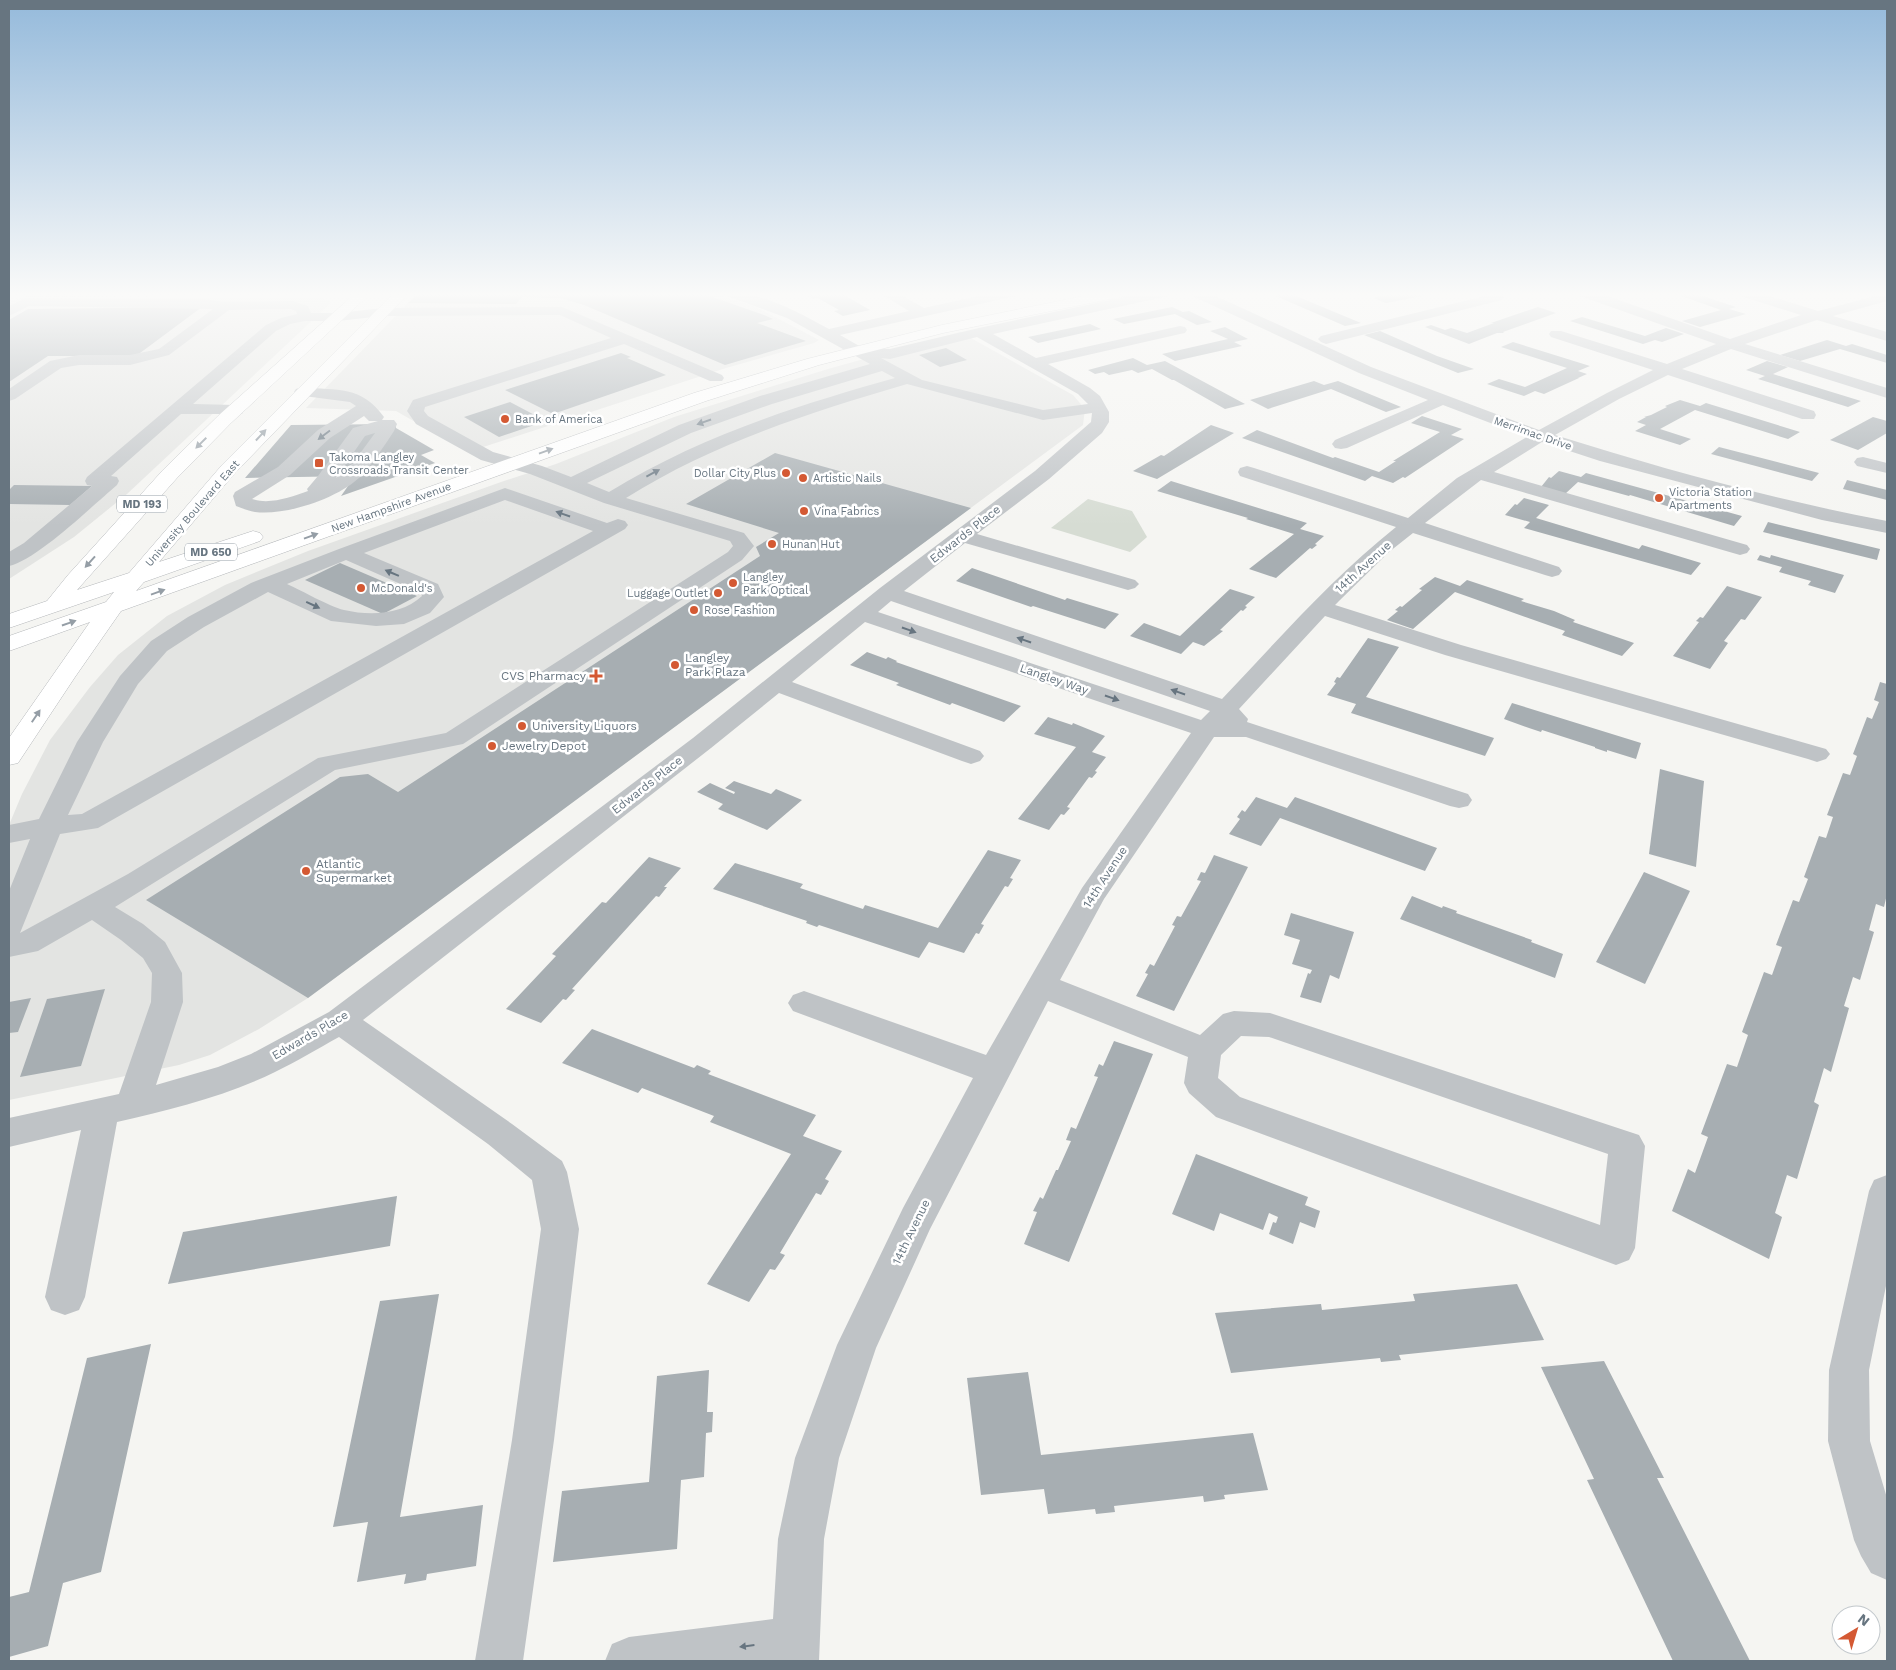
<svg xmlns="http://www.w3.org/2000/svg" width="1896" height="1670" viewBox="0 0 1896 1670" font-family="'Work Sans',sans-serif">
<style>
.built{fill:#e3e4e2}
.green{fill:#d6dcd3}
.building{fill:#a7aeb2}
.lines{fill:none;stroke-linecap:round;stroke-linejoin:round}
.major-casing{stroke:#b5b8bb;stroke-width:1}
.minor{fill:#bfc3c6;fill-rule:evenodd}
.major{fill:#fff;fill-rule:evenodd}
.oneway{fill:#677580}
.oneway2{fill:#959ea6}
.poi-dot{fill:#d45933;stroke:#fff;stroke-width:2}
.labels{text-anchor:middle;stroke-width:5;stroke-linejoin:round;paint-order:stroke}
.far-poi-label{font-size:11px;fill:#677580;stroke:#fff;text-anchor:start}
.far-street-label{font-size:11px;fill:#677580;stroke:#fff}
.shield{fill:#fff;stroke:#959ea6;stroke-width:1}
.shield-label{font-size:11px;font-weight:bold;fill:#677580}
.street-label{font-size:12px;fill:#677580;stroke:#fff}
.poi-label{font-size:12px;fill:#677580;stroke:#fff;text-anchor:start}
</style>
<rect width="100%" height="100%" fill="#f5f5f2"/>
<g class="built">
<polygon points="419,292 708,292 754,306 819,340 814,343 726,368 468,452 396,411 306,408"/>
<polygon points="26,296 320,298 332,302 127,494 74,537 9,579 9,302"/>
<polygon points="960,332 1073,395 1085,409 1083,425 308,998 259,1029 210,1055 179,1065 9,1100 9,825 22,794 50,740 90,687 118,655 167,616 225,585 308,551 501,482 556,464 674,417 828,369"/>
</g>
<polygon class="green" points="1088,499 1132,511 1147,537 1130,552 1051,528"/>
<g class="building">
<polygon points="420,292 698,292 764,315 773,319 757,323 806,341 725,365 584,305 560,298 522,297 516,304 408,303"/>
<polygon points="802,292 839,292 870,310 843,316 834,311 839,310 818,298 813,299"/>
<polygon points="1287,292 1332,311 1361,323 1345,326 1269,293"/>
<polygon points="1398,292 1438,292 1438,293 1386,303 1373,298"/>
<polygon points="1670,292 1691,292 1736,307 1729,309 1746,314 1700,327 1682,321 1721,310"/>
<polygon points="202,307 136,356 48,356 9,382 9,320 28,309"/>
<polygon points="1172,307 1183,312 1189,311 1212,322 1197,325 1175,314 1124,324 1113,319"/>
<polygon points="1538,307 1556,313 1503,332 1504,333 1497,333 1469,344 1425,327 1431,325 1445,330 1451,328 1467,333 1494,323 1491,323"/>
<polygon points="1582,317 1645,336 1666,328 1684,334 1662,342 1655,340 1643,344 1570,321"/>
<polygon points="1090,324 1101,329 1038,343 1028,337"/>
<polygon points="1225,327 1248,339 1234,342 1242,346 1175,361 1162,354 1228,339 1210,331"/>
<polygon points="1380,331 1437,356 1474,369 1458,373 1364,335"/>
<polygon points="1827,340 1846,346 1852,344 1887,355 1887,363 1840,349 1800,361 1780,355"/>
<polygon points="1513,342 1590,366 1578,371 1587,374 1578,378 1579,378 1544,394 1535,391 1524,396 1487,384 1499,379 1525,387 1567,368 1501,347"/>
<polygon points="946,348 967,360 940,367 919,355"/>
<polygon points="621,353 631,357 627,358 666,375 553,414 505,390"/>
<polygon points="1133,358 1147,365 1165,361 1245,404 1225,409 1174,380 1172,380 1152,369 1138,373 1132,370 1109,375 1104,372 1095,374 1088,370"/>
<polygon points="1767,361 1788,367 1773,374 1861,401 1848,407 1758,379 1765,376 1746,370"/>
<polygon points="1314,381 1324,385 1338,381 1401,407 1386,412 1331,389 1268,409 1250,400"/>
<polygon points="1680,400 1700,406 1706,403 1800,432 1788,439 1695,410 1660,429 1691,439 1680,445 1635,431 1646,425 1637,422 1646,417 1644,417 1651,415 1667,407 1665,406"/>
<polygon points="510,402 546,421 499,437 464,417"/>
<polygon points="1422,416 1462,429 1451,435 1464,439 1405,478 1403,477 1393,483 1372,476 1365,481 1242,438 1257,430 1333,458 1335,457 1379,472 1396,461 1393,461 1440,432 1411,423"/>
<polygon points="1873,417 1887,421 1887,433 1858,450 1830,440"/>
<polygon points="396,424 396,428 434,450 421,455 435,463 341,496 355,476 245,478 291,425"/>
<polygon points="1211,425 1234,433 1157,479 1133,471 1161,455 1164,456"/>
<polygon points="1719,447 1819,473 1812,481 1711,454"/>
<polygon points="775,453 971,508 308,998 146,900 340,777 368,774 398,792 760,556 756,547 779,533 686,504"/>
<polygon points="1559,471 1581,477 1586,473 1742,516 1734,526 1630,495 1629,496 1578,482 1565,494 1541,487 1549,477 1551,478"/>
<polygon points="1847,480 1887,490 1887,500 1843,489"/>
<polygon points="1171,481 1307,523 1300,529 1324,536 1315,544 1317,545 1312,549 1310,548 1276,578 1249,569 1294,534 1246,519 1248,518 1157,491"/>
<polygon points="14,485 92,486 70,505 9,504 9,490"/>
<polygon points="1524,498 1549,505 1536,518 1639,549 1642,545 1701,563 1691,575 1524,528 1530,522 1505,515 1515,504 1517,505"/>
<polygon points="1768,522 1880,549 1877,560 1763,532"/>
<polygon points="1760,555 1770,558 1771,555 1844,575 1835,593 1808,585 1811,581 1779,572 1782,567 1757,560"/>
<polygon points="340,563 417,596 383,614 305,580"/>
<polygon points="972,568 1065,600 1067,598 1119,614 1105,629 1033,606 1031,607 956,581"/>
<polygon points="1435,577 1460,586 1467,580 1524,599 1521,601 1554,611 1575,620 1573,622 1634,643 1622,656 1562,635 1565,631 1455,592 1413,629 1387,620 1398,611 1395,610 1400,606 1402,607 1422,590 1419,589"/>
<polygon points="1727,586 1762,597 1745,620 1741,619 1724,641 1728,643 1710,669 1673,656 1699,622 1696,621 1700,617 1703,618"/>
<polygon points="1230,589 1255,597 1245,606 1247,607 1243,611 1241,610 1220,630 1223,631 1204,646 1193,642 1181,654 1130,636 1144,623 1180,636"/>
<polygon points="1368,638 1399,647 1366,697 1494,738 1485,756 1351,713 1356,704 1327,695 1336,683 1334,682 1337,677 1340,678"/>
<polygon points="867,652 886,659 888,657 897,661 896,662 1021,706 1004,722 952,703 950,705 896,685 899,683 850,665"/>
<polygon points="1880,682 1887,684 1887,894 1884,907 1876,904 1869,930 1874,932 1860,980 1853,977 1844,1006 1849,1008 1831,1072 1824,1068 1814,1102 1819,1105 1797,1179 1787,1175 1775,1213 1782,1217 1769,1259 1672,1211 1688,1169 1695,1173 1708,1137 1701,1134 1727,1064 1737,1067 1748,1035 1742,1032 1764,972 1772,975 1782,947 1776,945 1793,900 1799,902 1808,879 1804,877 1819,836 1826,838 1833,817 1827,815 1843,773 1850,775 1857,756 1853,754 1867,717 1872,719 1879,702 1874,700"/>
<polygon points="1512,703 1641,743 1636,759 1607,750 1607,752 1595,748 1595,747 1542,730 1541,732 1529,728 1504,719"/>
<polygon points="1048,717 1072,725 1073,723 1105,736 1092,752 1106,757 1095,771 1097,772 1092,778 1089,777 1067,807 1070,808 1064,815 1061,814 1049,830 1018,819 1076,747 1034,734"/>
<polygon points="1660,769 1704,781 1696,867 1649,854"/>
<polygon points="734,781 771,794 776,789 802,800 767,830 718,809 723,804 697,792 710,783 734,794 735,792 725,788"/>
<polygon points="1256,797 1287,808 1295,797 1437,848 1425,871 1280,818 1261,846 1229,834 1240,819 1237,817 1242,810 1245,812"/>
<polygon points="988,850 1021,860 1010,878 1013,879 1008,887 1005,886 981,924 984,925 979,934 976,933 964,953 929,942 919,958 819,925 817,927 806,923 807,921 713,889 735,863 803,884 800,888 863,909 865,905 938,928"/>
<polygon points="1214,855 1248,867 1174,1011 1136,996 1148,974 1145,973 1150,964 1154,966 1175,926 1172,925 1177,916 1181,917 1201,881 1197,880 1201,872 1205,873"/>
<polygon points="649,857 681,868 664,887 667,887 659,897 656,896 572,989 575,990 566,1000 563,999 541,1023 506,1009 556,956 552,954 602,902 606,903"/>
<polygon points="1644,872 1690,891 1645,984 1596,962"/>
<polygon points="1412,896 1442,908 1443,906 1457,911 1456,913 1532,940 1531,942 1563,954 1555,978 1400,919"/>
<polygon points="1291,913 1354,932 1339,979 1330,975 1321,1003 1300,997 1308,973 1310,974 1312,970 1292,964 1300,940 1284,935"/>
<polygon points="105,989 81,1066 20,1077 47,999"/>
<polygon points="31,998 18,1032 9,1033 9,1002"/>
<polygon points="592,1029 694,1068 697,1065 711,1071 708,1074 816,1115 803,1136 842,1151 825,1179 829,1181 821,1195 816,1193 780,1253 785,1255 775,1270 770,1269 749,1302 707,1284 791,1154 710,1122 714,1116 642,1088 638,1093 562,1063"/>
<polygon points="1114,1041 1153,1054 1069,1262 1024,1244 1037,1212 1033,1211 1040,1197 1043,1199 1056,1170 1058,1170 1071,1141 1066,1140 1071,1127 1076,1129 1098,1077 1094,1076 1099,1064 1103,1066"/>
<polygon points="1196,1154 1308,1197 1305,1205 1320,1211 1315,1228 1300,1222 1293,1244 1269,1234 1273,1222 1276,1223 1278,1217 1269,1213 1263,1230 1220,1213 1214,1231 1172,1214"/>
<polygon points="397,1196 390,1246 168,1284 183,1232"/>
<polygon points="1517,1284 1544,1340 1399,1355 1401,1360 1381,1362 1380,1358 1231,1373 1215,1313 1321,1304 1322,1310 1415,1301 1413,1294"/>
<polygon points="439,1294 400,1517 483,1505 476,1566 427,1574 426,1580 404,1584 406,1574 357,1582 368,1522 333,1527 380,1301"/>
<polygon points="151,1344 101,1572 63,1583 48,1646 9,1657 9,1597 29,1592 87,1358"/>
<polygon points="1604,1361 1664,1478 1657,1478 1750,1661 1673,1661 1587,1480 1594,1479 1541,1367"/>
<polygon points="709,1370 707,1412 713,1412 712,1432 706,1433 704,1477 681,1480 677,1549 553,1562 562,1491 649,1482 657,1376"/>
<polygon points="1028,1372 1041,1455 1253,1433 1268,1490 1224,1495 1225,1499 1204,1502 1203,1496 1114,1506 1115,1512 1096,1514 1095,1509 1048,1514 1044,1489 981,1495 967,1378"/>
</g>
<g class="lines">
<defs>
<polygon id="major" points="357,292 372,292 231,423 177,478 77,590 129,573 222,465 395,292 410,292 235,473 159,562 253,531 260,533 263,537 260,541 144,582 136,591 694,393 807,359 942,325 1103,292 1132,292 1125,296 943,333 819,365 706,401 121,611 75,677 18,763 9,765 9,738 90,622 9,651 9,636 106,602 114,592 9,628 9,614 47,601 68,575 163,470 219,415"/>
</defs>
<use href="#major" class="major-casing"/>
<g class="minor">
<path d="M722,292C762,292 794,310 829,329L909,311L878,292H896L924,308L996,292H1023L1016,296L840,335L861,347L890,349L979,328L1148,292H1176L1169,296L993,334L1036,358L1180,326L1185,327L1187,330L1185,333L1180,334L1048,364L1090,388L1100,396L1109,412V422L1102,433L1049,479L977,534L1135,580L1139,584L1135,588L1128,590L1121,588L965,543L904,591L1222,699C1278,640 1332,578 1396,527L1240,476L1238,472L1240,468L1247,466L1254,468L1408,518L1457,478L1527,437L1443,405L1347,448L1341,449L1335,448L1332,444L1335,440L1428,400L1359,373L1190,295L1188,292H1207L1371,367L1539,430L1607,393L1653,370L1551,337L1549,334L1551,331H1561L1667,364L1716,344L1577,295L1575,292H1596L1730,339L1801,315L1737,295L1735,292H1757L1818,311L1887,293V301L1833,316L1887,332V341L1817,320L1745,344L1887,388V398L1731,349L1682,369L1814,411L1816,415L1814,419H1802L1668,375L1619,399L1555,435C1663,469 1775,500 1887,521V533L1822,520L1600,461L1542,442L1494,472L1747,545L1750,549L1747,553L1740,555L1733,553L1481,480L1425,523L1559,567L1562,571L1559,575L1552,577L1545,575L1413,533L1389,552L1340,600L1335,605L1461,645L1826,749L1830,754L1826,759L1817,762L1808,759L1445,655L1325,616L1239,709L1248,719L1247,722L1468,794L1472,800L1468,806L1459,808L1450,806L1246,737H1214L1104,899L1060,980L1200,1035L1223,1014L1234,1011L1270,1013L1639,1135L1645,1146L1635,1248L1629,1260L1616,1265L1216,1117L1189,1093L1184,1083L1188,1057L1048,1001L930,1229L876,1348L839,1458L824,1539L819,1661H605L612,1644L629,1637L773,1619L778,1539L795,1458L837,1345L903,1208L973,1078L793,1011L788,1003L793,995L804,991L986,1055L1082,888L1191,733L865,622L792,682L980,751L984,756L980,761L971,764L962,761L779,693L711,748L363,1020L512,1124L562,1161L567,1172L579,1229L554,1440L523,1661H475L512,1440L541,1229L532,1180L488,1144L339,1037C317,1049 296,1062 275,1072C226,1096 170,1110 117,1122L85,1297L79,1310L65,1315L51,1310L45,1297L81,1130L9,1147V1118L119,1094L151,1002L152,973L143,958L121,940L92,920L38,951L9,957V891L30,839L9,843V825L39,819L77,742L120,676L151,641L188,617L251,583L339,549L505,488L607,523L618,519L625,521L628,525L625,529L98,828L60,834L20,933L128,874L318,758L446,733L728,552L733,546L730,541L604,503L530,474L481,460L416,424L407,411L413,400L611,338L560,315L383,316L338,321H305L290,324L276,331L193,404L236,405L242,406L244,410L242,414H181L111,476L117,477L119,481L117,485C92,506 37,560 9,566V552L24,543L92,486L87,485L85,481L87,477L266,325L281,318L297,314L296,311L291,309L229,310L169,355L130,365H79L61,368L15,399L9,401V389L50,361L79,355H130L159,349L213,309L29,306L9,316V306L26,298L201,299L226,302L293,301L308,306L311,313H338L383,308L562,307L722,375L724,378L722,381H710L624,344L425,407L424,411L428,416L493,452L542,466L571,477L679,425L760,396L870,364L787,318L724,295ZM977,337L1078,394L1088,404L1043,410L922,380L881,358L890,359ZM882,371L895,378C795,406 698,437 609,492L587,483L691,433L772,404ZM907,384L1043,420L1092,413L1091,422L1035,471L880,588L693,738L329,1012L251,1054L218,1067L156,1085L183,1002L182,973L165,942L143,924L115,907L335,770L463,744L742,560L754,546L744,533L626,498C713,443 809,413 907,384ZM505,500L593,531L82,814L68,815L103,742L138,684L167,651L204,627L268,592L331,621L376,626L404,624L430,613L444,597L438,584L364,553ZM346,560L421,593L422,596C402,615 370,616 344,610C328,606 303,591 287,584ZM891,601L1210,711L1201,720L878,612ZM1241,1036L1269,1037L1608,1154L1600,1225L1240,1097L1218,1078L1221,1055Z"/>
<polygon points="1497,293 1504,297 1502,300 1326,344 1321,342 1318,339 1321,336"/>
<path d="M302,387C338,391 361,385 384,417L382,420H394L397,424L394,431C384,446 374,462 362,475C340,498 286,516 255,512C248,511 242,508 236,506L233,496L235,492L278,467L318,430L356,406L350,402L296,395L294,392L296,389ZM364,416L369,421H378L353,428L318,476L307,489L308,491C291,497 270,505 252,499L290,475L330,438ZM375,433L353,463L336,478L365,436Z"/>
<polygon points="1863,457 1887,463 1887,473 1857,466 1854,462 1857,458"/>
<polygon points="1887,1175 1887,1281 1869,1370 1870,1441 1887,1498 1887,1580 1871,1573 1861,1556 1854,1540 1828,1441 1829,1370 1869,1191 1874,1180"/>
</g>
<use href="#major" class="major"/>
</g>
<defs><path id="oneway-solid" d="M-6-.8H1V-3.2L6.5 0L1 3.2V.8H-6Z" transform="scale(1.25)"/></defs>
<g class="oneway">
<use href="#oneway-solid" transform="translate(704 422) rotate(161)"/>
<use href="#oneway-solid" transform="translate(324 435) rotate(143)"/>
<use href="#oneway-solid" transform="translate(653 473) rotate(-28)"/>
<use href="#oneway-solid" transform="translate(563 514) rotate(-161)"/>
<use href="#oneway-solid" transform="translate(392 573) rotate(-157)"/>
<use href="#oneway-solid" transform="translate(313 605) rotate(25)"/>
<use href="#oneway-solid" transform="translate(909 630) rotate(19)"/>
<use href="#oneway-solid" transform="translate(1024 640) rotate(-161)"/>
<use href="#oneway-solid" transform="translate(1178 692) rotate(-161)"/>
<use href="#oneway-solid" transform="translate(1112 698) rotate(19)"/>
<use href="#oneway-solid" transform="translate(747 1646) rotate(173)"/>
</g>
<g class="oneway2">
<use href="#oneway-solid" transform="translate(261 435) rotate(-47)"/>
<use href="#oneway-solid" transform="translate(201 443) rotate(135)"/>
<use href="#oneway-solid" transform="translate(546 451) rotate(-20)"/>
<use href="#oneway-solid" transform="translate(311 536) rotate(-20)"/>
<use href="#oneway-solid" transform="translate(90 562) rotate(132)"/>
<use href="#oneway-solid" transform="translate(158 592) rotate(-20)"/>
<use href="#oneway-solid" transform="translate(69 623) rotate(-19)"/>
<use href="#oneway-solid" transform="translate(36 716) rotate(-56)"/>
</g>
<linearGradient id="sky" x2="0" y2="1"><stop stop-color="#95badb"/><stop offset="0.56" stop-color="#fafaf9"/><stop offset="1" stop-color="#fafaf9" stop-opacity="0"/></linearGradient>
<rect width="1896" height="526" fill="url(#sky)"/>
<g class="poi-dot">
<circle cx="505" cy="419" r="5"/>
<rect x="314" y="458" width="10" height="10" rx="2.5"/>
<circle cx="786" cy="473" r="5"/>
<circle cx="803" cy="478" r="5"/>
<circle cx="1659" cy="498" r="5"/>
<circle cx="804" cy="511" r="5"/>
<circle cx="772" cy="544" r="5"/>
<circle cx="733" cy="583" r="5"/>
<circle cx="361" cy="588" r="5"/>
<circle cx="718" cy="593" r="5"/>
<circle cx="694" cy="610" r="5"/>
<circle cx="675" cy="665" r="5"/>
<path d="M593.5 668.5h5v5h5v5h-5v5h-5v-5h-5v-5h5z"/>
<circle cx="522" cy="726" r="5"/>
<circle cx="492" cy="746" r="5"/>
<circle cx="306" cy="871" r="5"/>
</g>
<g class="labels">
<g class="far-poi-label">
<text x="515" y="423">Bank of America</text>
<text x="329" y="461">Takoma Langley<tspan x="329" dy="13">Crossroads Transit Center</tspan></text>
<text x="776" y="477" text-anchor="end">Dollar City Plus</text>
<text x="813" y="482">Artistic Nails</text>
<text x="1669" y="496">Victoria Station<tspan x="1669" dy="13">Apartments</tspan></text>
<text x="814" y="515">Vina Fabrics</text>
<text x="782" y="548">Hunan Hut</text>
<text x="743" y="581">Langley<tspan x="743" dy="13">Park Optical</tspan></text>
<text x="371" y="592">McDonald's</text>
<text x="708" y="597" text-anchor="end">Luggage Outlet</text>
<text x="704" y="614">Rose Fashion</text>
</g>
<g class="far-street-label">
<text transform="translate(1533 433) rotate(19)" y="4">Merrimac Drive</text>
<text transform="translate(391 507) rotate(-20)" y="4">New Hampshire Avenue</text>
<text transform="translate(192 513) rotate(-49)" y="4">University Boulevard East</text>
</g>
<g class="shield">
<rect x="117" y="495.5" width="50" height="17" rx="4"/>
<rect x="185" y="543.5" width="52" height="17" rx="4"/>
</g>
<g class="shield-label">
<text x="142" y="508">MD 193</text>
<text x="211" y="556">MD 650</text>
</g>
<g class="street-label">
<text transform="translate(965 534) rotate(-38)" y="4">Edwards Place</text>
<text transform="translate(1363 567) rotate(-42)" y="4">14th Avenue</text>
<text transform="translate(1054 679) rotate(19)" y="4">Langley Way</text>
<text transform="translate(647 785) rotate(-38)" y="4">Edwards Place</text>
<text transform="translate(1105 877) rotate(-57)" y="4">14th Avenue</text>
<text transform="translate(310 1035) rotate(-30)" y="4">Edwards Place</text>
<text transform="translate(911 1232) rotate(-64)" y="4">14th Avenue</text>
</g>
<g class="poi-label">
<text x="685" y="662">Langley<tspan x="685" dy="14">Park Plaza</tspan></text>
<text x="586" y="680" text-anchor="end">CVS Pharmacy</text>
<text x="532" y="730">University Liquors</text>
<text x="502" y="750">Jewelry Depot</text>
<text x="316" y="868">Atlantic<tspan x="316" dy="14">Supermarket</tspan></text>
</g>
</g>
<rect width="1896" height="1670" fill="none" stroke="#677580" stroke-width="20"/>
<g transform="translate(1856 1630) rotate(38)"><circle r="24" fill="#ffffff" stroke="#c2c8cc"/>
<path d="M0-4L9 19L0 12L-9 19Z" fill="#d45933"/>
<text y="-8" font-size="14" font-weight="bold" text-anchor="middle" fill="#677580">N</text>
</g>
</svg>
